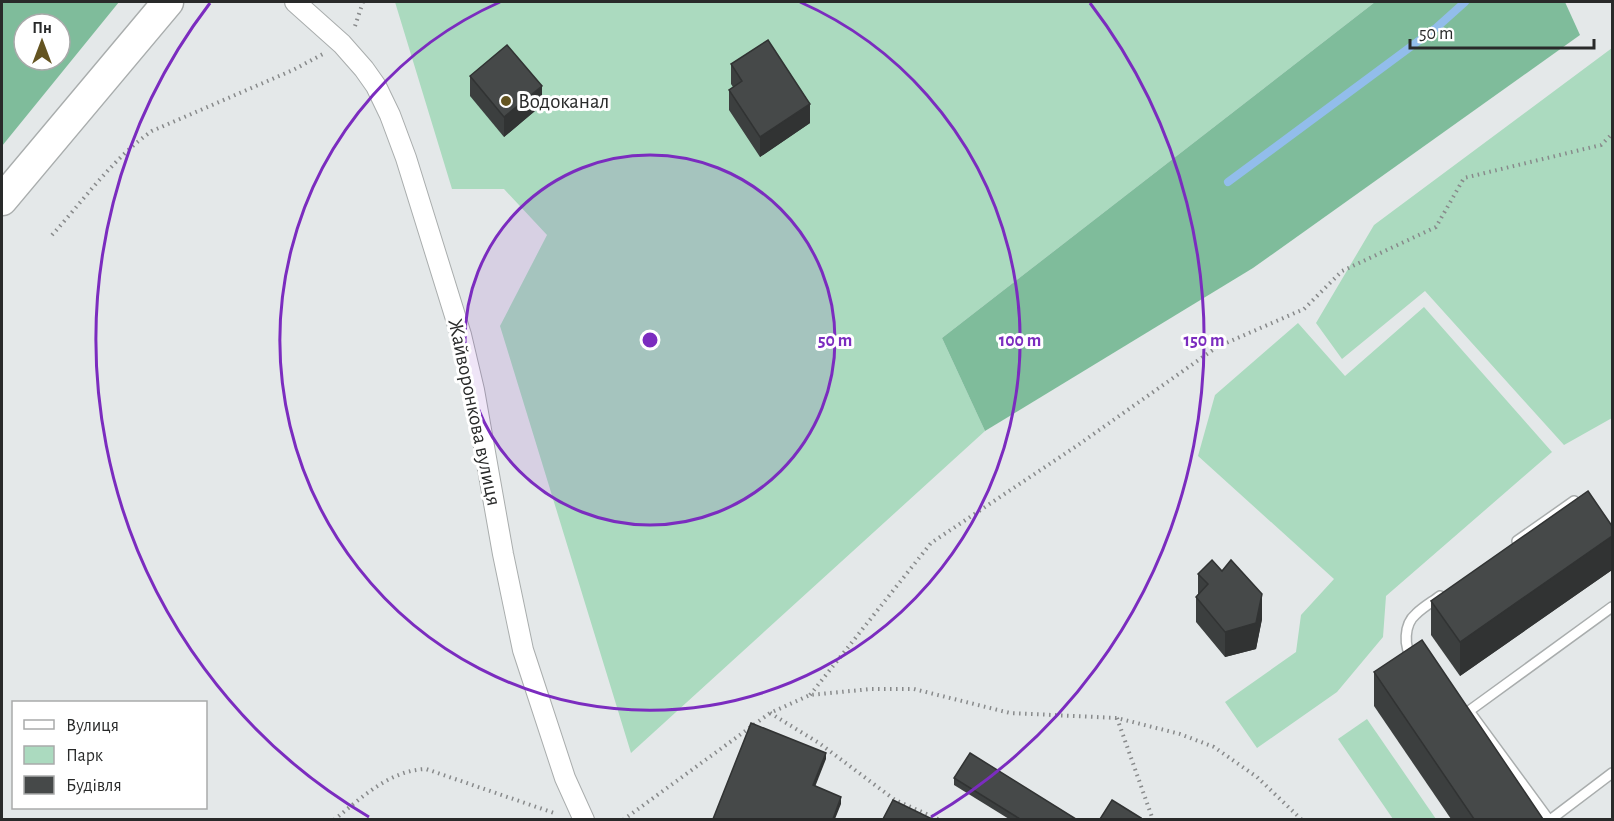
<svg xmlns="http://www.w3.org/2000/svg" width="1614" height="821" viewBox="0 0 1614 821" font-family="'Alegreya Sans',sans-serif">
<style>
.green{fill:#abdabf}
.forest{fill:#7fbc9b;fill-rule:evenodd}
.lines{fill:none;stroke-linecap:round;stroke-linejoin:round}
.stream{stroke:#92bdeb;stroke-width:8}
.service-casing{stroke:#a9adad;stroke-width:12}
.minor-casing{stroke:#a9adad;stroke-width:22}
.primary-casing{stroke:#a9adad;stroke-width:33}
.path{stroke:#888a8b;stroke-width:4;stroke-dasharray:1.5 4.5;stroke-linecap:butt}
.service{stroke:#fff;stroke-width:9}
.minor{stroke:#fff;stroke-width:20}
.primary{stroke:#fff;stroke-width:30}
.wall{fill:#3c3f3f}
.shaded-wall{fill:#313333}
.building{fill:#464949;stroke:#313333;stroke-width:1.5}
.ring{fill:none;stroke:#7b2cbf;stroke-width:3}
.poi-dot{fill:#645421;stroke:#fff;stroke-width:2}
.labels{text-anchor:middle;stroke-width:6;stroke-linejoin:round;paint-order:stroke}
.poi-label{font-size:21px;fill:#292a2a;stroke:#fff;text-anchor:start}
.street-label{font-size:21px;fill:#292a2a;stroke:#fff}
.centre{fill:#7b2cbf;stroke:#fff;stroke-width:3}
.ring-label{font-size:18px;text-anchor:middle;font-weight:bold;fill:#7b2cbf;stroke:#fff;stroke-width:6;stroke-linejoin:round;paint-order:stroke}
</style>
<rect width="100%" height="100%" fill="#e4e8e9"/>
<g class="green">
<polygon points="395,2 1375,2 942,338 985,431 631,753 500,326 547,235 504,189 452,189"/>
<polygon points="1612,48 1612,418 1564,445 1425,291 1342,359 1316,323 1374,225"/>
<polygon points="1424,307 1552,452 1386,596 1383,637 1337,692 1257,748 1225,702 1296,652 1301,615 1334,579 1198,456 1215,395 1298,323 1345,376"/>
<polygon points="1367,719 1436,819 1393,819 1338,739"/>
</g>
<g class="forest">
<path d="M2,2H119L2,146ZM24,24H60V60H24Z"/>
<polygon points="1375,2 1565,2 1580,35 1253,268 985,431 942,338"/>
</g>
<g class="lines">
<polyline class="stream" points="1228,182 1436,28 1465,2"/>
<defs>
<g id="service">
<polyline points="1517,541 1574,501"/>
<path d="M1413,659C1403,647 1404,624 1416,614C1423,607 1432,602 1440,596"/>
<polyline points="1549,820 1469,711 1612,607"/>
<polyline points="1550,820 1612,773"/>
</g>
<polyline id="minor" points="295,2 342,44 364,69 376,86 390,115 406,158 461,335 474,390 503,554 523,650 565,778 584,820"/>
<polyline id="primary" points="2,200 168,2"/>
</defs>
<use href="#service" class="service-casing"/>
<use href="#minor" class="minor-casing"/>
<use href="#primary" class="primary-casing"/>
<g class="path">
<polyline points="355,26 363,2"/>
<path d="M52,235C83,201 114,157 152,131L293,70L323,54"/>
<polyline points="810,695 931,543 1078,445 1217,347 1304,309 1342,271 1436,227 1464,178 1601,145 1612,134"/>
<polyline points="770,713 819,743 895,800 940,820"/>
<polyline points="1117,718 1153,820"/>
<path d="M334,820C361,798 390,770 426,769L557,814"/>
<polyline points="623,820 770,713 810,695 871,689 914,689 1010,713 1117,718 1180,734 1214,747 1257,777 1302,820"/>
</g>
<use href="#service" class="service"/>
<use href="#minor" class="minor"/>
<use href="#primary" class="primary"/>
</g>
<g class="wall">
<polygon points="731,64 810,123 760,157 729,110 729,90 733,87 731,84"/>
<polygon points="470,76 542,105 504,137 470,96"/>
<polygon points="1612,526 1612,570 1460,676 1431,635 1431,601"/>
<polygon points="1198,574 1262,619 1256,649 1225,657 1196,622 1196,597 1198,594"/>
<polygon points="1374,672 1543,819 1451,819 1374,706"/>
<polygon points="954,778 1076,819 1009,819 954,785"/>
</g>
<g class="shaded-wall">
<polygon points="542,86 542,105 504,137 504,117"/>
<polygon points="810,104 810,123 760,157 760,137"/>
<polygon points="1612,536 1612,570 1460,676 1460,642"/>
<polygon points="1262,594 1262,619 1256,649 1225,657 1225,632"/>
<polygon points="826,753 826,759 813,792 813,785"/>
<polygon points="841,797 841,804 835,819 833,819"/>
</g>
<g class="building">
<polygon points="768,40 810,104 760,137 729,90 742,81 731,64"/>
<polygon points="507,45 542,86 504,117 470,76"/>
<polygon points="1588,491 1612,526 1612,536 1460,642 1431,601"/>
<polygon points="1212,560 1222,571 1231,560 1262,594 1256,623 1225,632 1196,597 1208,584 1198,574"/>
<polygon points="1422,640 1543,819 1474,819 1374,672"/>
<polygon points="751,723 826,753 813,785 841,797 833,819 713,819"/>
<polygon points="970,753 1076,819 1020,819 954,778"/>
<polygon points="893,800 932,819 883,819"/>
<polygon points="1112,800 1141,818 1140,819 1100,819"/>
</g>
<circle cx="650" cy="340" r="185" fill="#7b2cbf" fill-opacity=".12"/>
<g class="ring">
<circle cx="650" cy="340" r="185"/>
<path d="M800 2A370 370 0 1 1 500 2"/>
<path d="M369 817A554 554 0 0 1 210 3M1090 3A554 554 0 0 1 931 817"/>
</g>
<circle class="poi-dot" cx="506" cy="101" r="6"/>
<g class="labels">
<g class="poi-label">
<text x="518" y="108">Водоканал</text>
</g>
<g class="street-label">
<text transform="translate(475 412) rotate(78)" y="7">Жайворонкова вулиця</text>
</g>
</g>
<circle cx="650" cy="340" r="9" class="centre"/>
<g class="ring-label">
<text x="835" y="346">50 m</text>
<text x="1020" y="346">100 m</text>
<text x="1204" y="346">150 m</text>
</g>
<rect width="1614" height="821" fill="none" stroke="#292a2a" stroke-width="6"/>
<rect x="12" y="701" width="195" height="108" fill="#ffffff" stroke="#a9aaaa" stroke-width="1.5"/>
<rect x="24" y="720" width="30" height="9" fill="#ffffff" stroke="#a9aaaa" stroke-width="1.5"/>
<text x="66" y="731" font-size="18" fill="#292a2a">Вулиця</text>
<rect x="24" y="746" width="30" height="18" fill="#abdabf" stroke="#a9aaaa" stroke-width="1.5"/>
<text x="66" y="761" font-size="18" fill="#292a2a">Парк</text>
<rect x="24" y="776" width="30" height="18" fill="#464949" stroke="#a9aaaa" stroke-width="1.5"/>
<text x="66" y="791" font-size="18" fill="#292a2a">Будівля</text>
<g transform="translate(42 42)"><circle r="28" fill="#ffffff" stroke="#a9aaaa" stroke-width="1.5"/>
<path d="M0-4.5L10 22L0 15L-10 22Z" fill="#645421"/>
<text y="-9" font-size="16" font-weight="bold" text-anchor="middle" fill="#292a2a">Пн</text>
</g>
<path d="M1410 39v9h184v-9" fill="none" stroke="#292a2a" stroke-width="3"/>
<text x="1419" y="39" font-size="18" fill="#292a2a" stroke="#ffffff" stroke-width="4.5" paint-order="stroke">50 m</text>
</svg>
